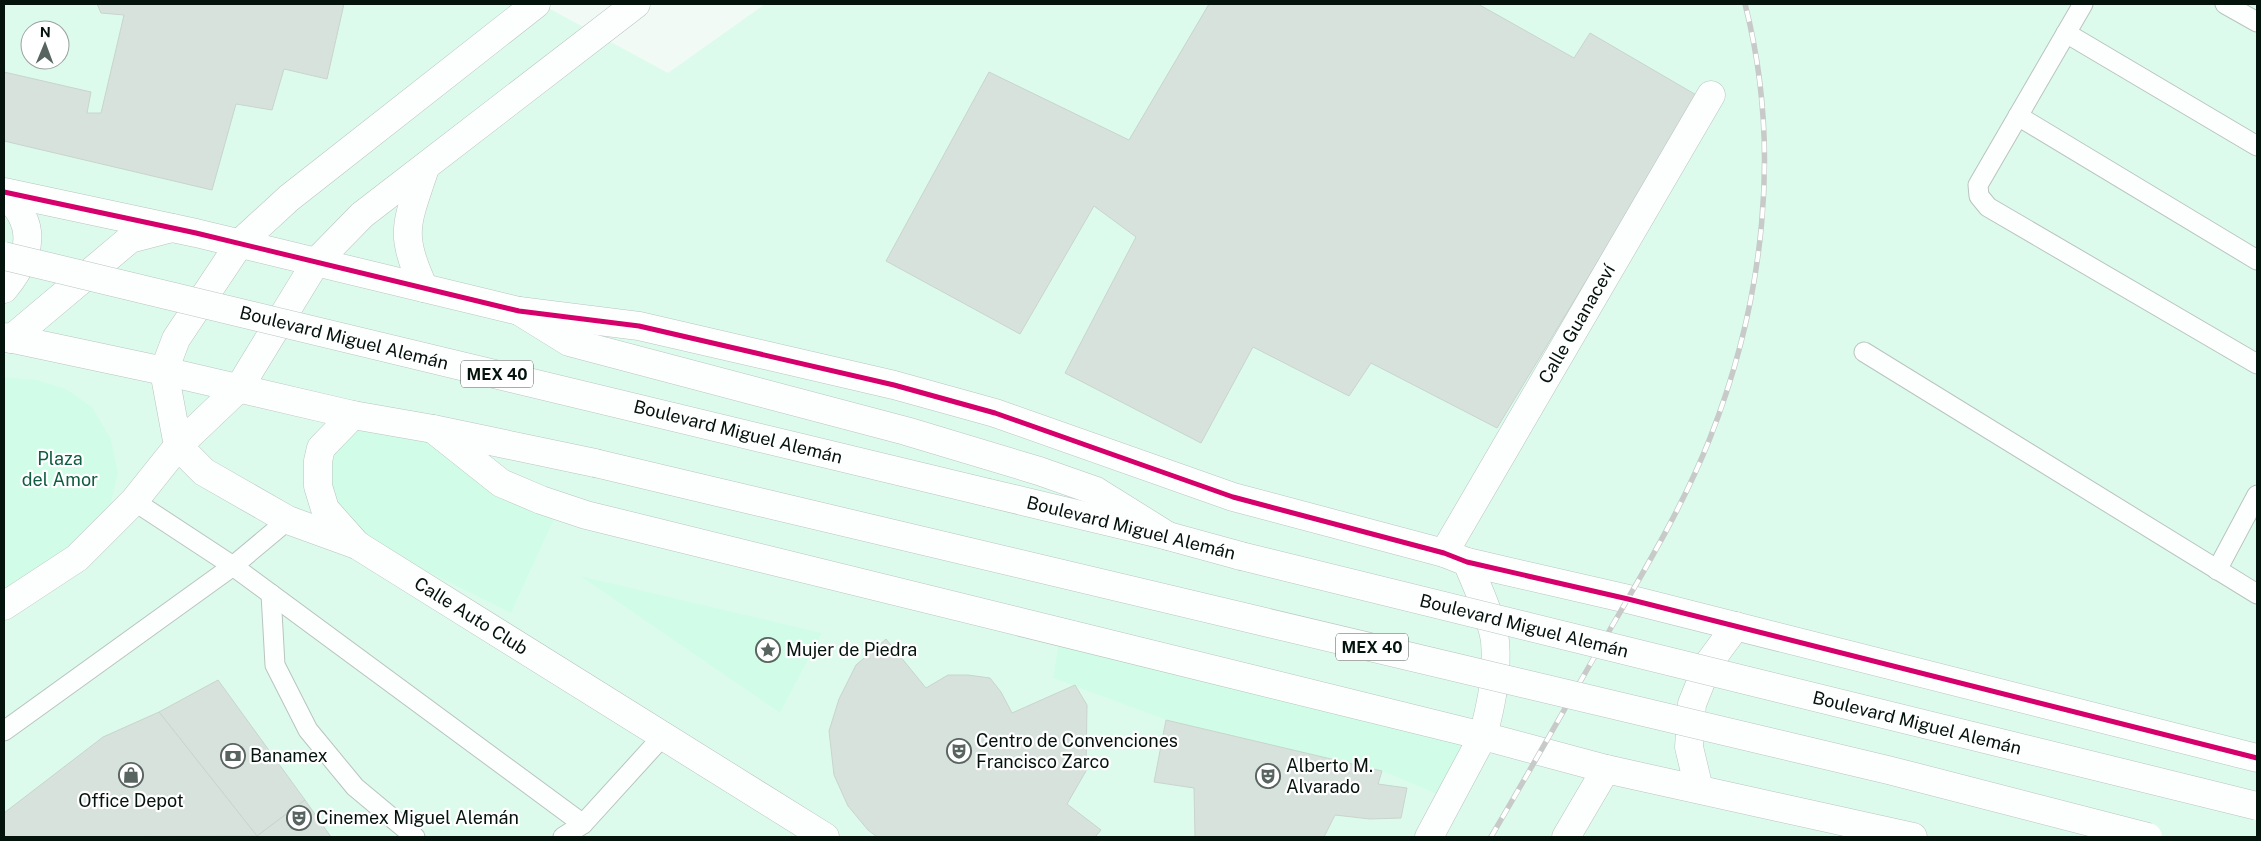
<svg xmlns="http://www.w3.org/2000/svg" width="2261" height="841" viewBox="0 0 2261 841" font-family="'Public Sans',sans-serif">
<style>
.built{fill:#ddfbed;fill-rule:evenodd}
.green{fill:#d1fde8}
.building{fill:#d7e2dd;stroke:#c9d4ce}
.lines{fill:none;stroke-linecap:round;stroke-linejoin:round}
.lane-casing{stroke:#b9c4bf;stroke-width:21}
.street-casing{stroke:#b9c4bf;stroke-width:29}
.secondary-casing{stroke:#b9c4bf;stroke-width:29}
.primary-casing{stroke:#b9c4bf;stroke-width:29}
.highway-casing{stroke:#b9c4bf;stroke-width:29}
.lane{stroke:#fdfefe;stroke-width:19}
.street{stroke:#fdfefe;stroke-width:28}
.secondary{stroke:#fdfefe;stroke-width:28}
.primary{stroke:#fdfefe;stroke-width:28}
.highway{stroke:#fdfefe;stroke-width:28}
.rail-casing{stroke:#c7cac8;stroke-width:5.5}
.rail{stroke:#fff;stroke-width:4;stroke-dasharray:11;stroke-linecap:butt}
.highway-bridge-casing{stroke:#b9c4bf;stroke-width:29;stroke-linecap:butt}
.highway-bridge{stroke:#fdfefe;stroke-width:28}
.cycleway-casing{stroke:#fff;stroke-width:8}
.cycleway{stroke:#d6006c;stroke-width:5}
.labels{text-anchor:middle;stroke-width:4.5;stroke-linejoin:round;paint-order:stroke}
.shield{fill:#fff;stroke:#505a56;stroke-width:1}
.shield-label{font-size:16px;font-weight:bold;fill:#05130d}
.street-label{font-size:18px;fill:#05130d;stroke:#fff}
.park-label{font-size:18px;fill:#0f5d42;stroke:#fff}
.poi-label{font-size:18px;fill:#05130d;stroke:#fff;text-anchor:start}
</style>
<rect width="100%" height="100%" fill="#f2faf6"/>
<path class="built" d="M4,4H541L668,73L765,4H2257V837H4ZM30,30H60V60H30Z"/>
<g class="green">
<polygon points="4,377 37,380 66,389 92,407 111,439 118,473 111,503 95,531 4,602"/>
<polygon points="360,426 427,441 555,517 511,613 360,538 331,496 327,457"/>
<polygon points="580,576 822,633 780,713"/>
<polygon points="1060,636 1472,743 1437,794 1382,771 1166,720 1053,678"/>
</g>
<g class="building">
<polygon points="97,4 344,4 327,79 284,69 272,110 236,104 212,190 4,141 4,72 91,92 87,113 101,113 124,15 101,13"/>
<polygon points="1209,4 1478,4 1574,58 1590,33 1698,96 1497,428 1371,363 1349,396 1253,347 1201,443 1065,373 1136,237 1094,206 1020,334 886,261 989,72 1129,140"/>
<polygon points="886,639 926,688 948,675 968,675 990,678 1001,692 1012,713 1075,685 1087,705 1086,771 1067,804 1101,830 1095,837 877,837 868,830 848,806 834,775 829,731 839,699 856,665"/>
<polygon points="218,680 305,800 257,836 159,712"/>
<polygon points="159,712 257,836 4,837 4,813 103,737"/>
<polygon points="1166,720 1382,771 1378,784 1407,788 1401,818 1370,819 1335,815 1324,837 1195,837 1194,788 1154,782"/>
<polygon points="305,800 331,837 255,837 257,836"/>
</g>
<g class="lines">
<defs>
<g id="lane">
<polyline points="2083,4 1978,185 1979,196 1988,207 2257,364"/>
<polyline points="2225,4 2257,22"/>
<polyline points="2066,33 2257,146"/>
<polyline points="2018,116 2257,260"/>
<polyline points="1864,352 2257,594"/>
<polyline points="134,501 233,566 583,824"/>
<polyline points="2217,570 2257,495"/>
<polyline points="271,594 275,665 308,730 355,787 415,837"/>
<polyline points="4,731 233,566 288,520"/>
<polyline points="563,837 583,824 663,736"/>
</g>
<g id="street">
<polyline points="164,371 178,446 204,472 288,520 357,545 825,837"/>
<polyline points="1444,553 1711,95"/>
<polyline points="4,606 77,558 134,501 178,446 239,388"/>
<polyline points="1429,837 1483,736"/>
<polyline points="1566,837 1606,769"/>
</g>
<g id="secondary">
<polyline points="4,192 196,233 519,311 639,326 894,385 995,413 1233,497 1444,553 1467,562 1628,599 2257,758"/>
<polyline points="433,429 501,483 541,500 586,515 1483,736 1606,769 1913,837"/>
<path d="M1467,562C1476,584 1492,618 1495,641C1498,673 1491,705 1483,736"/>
<polyline points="1699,789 1689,747 1692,704 1708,664 1736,626"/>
</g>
<g id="primary">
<path d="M424,288C398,233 407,223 425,168"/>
<polyline points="164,371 176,339 240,243 289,198 536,4"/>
<polyline points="239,388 316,262 362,215 636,4"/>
</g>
<g id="highway">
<path d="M4,289C20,270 35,243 23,218C19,209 11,200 5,193"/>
<polyline points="519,311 569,342 906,431 1039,471 1096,491 1168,536"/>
<polyline points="4,337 164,371 353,415 433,429 595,463"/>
<polyline points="11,339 130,239 172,228"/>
<polyline points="353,415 321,448 318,461 318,486 325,509 357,545"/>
<polyline points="989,493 1168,536 1241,556"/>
</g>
</defs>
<use href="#lane" class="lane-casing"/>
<use href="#street" class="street-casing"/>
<use href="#secondary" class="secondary-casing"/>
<use href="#primary" class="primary-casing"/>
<use href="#highway" class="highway-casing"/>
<use href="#lane" class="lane"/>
<use href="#street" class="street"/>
<use href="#secondary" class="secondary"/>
<use href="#primary" class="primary"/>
<use href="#highway" class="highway"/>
<defs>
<path id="rail" d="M1491,837C1532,767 1572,696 1612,626C1648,564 1684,504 1710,438C1764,301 1782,147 1745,4"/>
</defs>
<use href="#rail" class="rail-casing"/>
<use href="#rail" class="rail"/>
<defs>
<g id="highway-bridge">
<polyline points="4,256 989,493"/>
<polyline points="595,463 1888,770 2148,837"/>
<polyline points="1241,556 2257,806"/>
</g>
</defs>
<use href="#highway-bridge" class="highway-bridge-casing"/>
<use href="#highway-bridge" class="highway-bridge"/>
<defs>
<polyline id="cycleway" points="4,192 196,233 519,311 639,326 894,385 995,413 1233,497 1444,553 1467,562 1628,599 2257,758"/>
</defs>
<use href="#cycleway" class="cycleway-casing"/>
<use href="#cycleway" class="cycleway"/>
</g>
<defs>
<symbol id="sight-ring" viewBox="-11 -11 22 22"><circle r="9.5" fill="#fff" stroke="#58645f" stroke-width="1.5"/><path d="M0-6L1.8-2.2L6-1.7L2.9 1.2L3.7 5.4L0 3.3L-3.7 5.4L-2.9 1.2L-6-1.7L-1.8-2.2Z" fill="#58645f"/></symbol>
<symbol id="theatre-ring" viewBox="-11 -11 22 22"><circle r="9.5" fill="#fff" stroke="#58645f" stroke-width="1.5"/><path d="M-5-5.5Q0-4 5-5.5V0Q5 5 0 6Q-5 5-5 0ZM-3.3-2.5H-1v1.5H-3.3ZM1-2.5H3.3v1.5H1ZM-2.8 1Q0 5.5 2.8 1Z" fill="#58645f"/></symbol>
<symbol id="bank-ring" viewBox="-11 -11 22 22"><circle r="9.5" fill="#fff" stroke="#58645f" stroke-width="1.5"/><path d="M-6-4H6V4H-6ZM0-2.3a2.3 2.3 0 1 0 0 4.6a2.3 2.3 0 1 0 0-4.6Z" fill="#58645f"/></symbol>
<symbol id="shop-ring" viewBox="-11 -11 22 22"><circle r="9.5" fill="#fff" stroke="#58645f" stroke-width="1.5"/><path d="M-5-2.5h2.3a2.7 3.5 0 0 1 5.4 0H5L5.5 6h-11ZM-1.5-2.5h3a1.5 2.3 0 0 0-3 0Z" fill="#58645f"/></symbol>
</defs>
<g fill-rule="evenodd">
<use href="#sight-ring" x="754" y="636" width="28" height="28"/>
<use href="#theatre-ring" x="945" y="737" width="28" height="28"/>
<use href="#bank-ring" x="219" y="742" width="28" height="28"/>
<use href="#shop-ring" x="117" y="761" width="28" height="28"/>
<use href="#theatre-ring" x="1254" y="762" width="28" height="28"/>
<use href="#theatre-ring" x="285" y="804" width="28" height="28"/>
</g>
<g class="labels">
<g class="shield">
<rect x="461" y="360.5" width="72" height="27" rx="4"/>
<rect x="1336" y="633.5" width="72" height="27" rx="4"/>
</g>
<g class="shield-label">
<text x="497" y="380">MEX 40</text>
<text x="1372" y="653">MEX 40</text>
</g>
<g class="street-label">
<text transform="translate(1577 324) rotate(-60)" y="6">Calle Guanaceví</text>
<text transform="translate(344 338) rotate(14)" y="6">Boulevard Miguel Alemán</text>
<text transform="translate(738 432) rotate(14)" y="6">Boulevard Miguel Alemán</text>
<text transform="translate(1131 528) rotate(14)" y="6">Boulevard Miguel Alemán</text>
<text transform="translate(471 616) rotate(32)" y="6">Calle Auto Club</text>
<text transform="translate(1524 626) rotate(14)" y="6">Boulevard Miguel Alemán</text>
<text transform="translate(1917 723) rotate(14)" y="6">Boulevard Miguel Alemán</text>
</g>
<g class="park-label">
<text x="60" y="465">Plaza<tspan x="60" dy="21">del Amor</tspan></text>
</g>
<g class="poi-label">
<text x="786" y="656">Mujer de Piedra</text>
<text x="976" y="747">Centro de Convenciones<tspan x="976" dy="21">Francisco Zarco</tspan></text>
<text x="250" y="762">Banamex</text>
<text x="1286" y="772">Alberto M.<tspan x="1286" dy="21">Alvarado</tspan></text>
<text x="131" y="807" text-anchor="middle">Office Depot</text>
<text x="316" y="824">Cinemex Miguel Alemán</text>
</g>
</g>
<rect width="2261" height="841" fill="none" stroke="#05130d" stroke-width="10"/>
<g transform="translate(45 45) rotate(1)"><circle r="24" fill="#ffffff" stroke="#9ba19e"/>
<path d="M0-4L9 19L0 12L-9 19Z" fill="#58645f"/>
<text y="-8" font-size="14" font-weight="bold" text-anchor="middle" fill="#05130d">N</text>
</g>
</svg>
